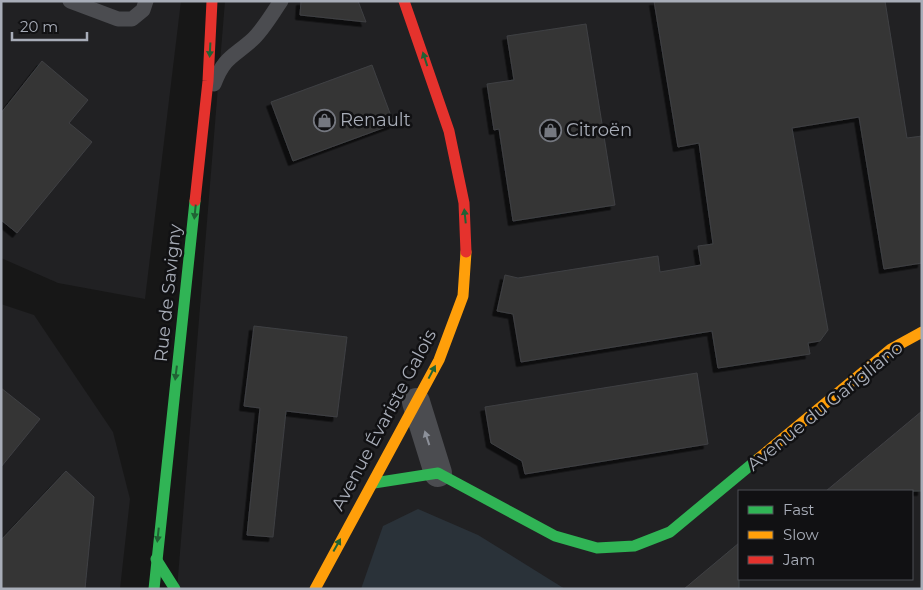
<svg xmlns="http://www.w3.org/2000/svg" width="923" height="590" viewBox="0 0 923 590" font-family="Montserrat,sans-serif">
<style>
.built{fill:#212123;fill-rule:evenodd}
.water{fill:#2a3239}
.building{fill:#353536;stroke:#3f4043;filter:url(#shadow)}
.lines{fill:none;stroke-linecap:round;stroke-linejoin:round}
.lane{stroke:#4b4c50;stroke-width:15}
.street{stroke:#4b4c50;stroke-width:28}
.fast{stroke:#30b455;stroke-width:11}
.slow{stroke:#ff9f0a;stroke-width:11}
.jam{stroke:#e5322d;stroke-width:11}
.oneway{fill:#206234}
.oneway2{fill:#8c9099}
.labels{text-anchor:middle;stroke-width:5;stroke-linejoin:round;paint-order:stroke}
.poi-label{font-size:18px;fill:#a8adb8;stroke:#111113;text-anchor:start}
.street-label{font-size:18px;fill:#a8adb8;stroke:#111113}
</style>
<defs>
<filter id="shadow"><feDropShadow dx="-4.5" dy="4.5" stdDeviation="0" flood-color="#0009"/></filter>
</defs>
<rect width="100%" height="100%" fill="#171717"/>
<g class="built">
<polygon points="1,1 181,1 145,299 58,283 1,258"/>
<path d="M225,1H922V589H177ZM739,491H912V579H739Z"/>
<polygon points="1,304 34,315 113,432 130,499 120,589 1,589"/>
</g>
<polygon class="water" points="418,509 478,535 565,589 361,589 383,526"/>
<g class="building">
<polygon points="301,1 358,1 366,22 300,15"/>
<polygon points="654,1 885,1 907,138 922,136 922,263 884,269 859,117 792,128 828,330 820,341 808,343 810,354 718,368 712,331 521,362 513,314 497,311 505,275 518,278 658,256 660,272 701,265 698,246 713,244 699,143 678,147"/>
<polygon points="586,24 615,205 513,221 499,129 494,130 487,84 514,80 507,36"/>
<polygon points="42,61 88,100 69,123 92,142 17,233 1,220 1,113"/>
<polygon points="372,65 394,124 293,161 271,102"/>
<polygon points="254,326 347,337 337,417 286,411 273,537 247,535 260,408 244,406"/>
<polygon points="697,373 708,444 525,474 522,461 491,443 485,407"/>
<polygon points="1,388 40,419 1,467"/>
<polygon points="922,411 922,491 826,491"/>
<polygon points="66,471 94,497 85,589 1,589 1,540"/>
<polygon points="739,543 739,589 684,589"/>
</g>
<g class="lines">
<g class="lane">
<polyline points="70,1 118,19 132,19 143,10 146,1"/>
<path d="M214,84C224,57 233,57 252,40C263,30 272,14 281,1"/>
</g>
<polyline class="street" points="416,402 438,473"/>
<g class="fast">
<polyline points="374,483 438,473 555,536 597,548 634,546 670,532 758,459"/>
<polyline points="156,559 175,589"/>
<polyline points="154,589 195,201"/>
</g>
<g class="slow">
<polyline points="758,459 891,349 922,332"/>
<polyline points="315,589 439,360 463,296 466,252"/>
</g>
<g class="jam">
<polyline points="404,1 449,131 464,203 466,252"/>
<polyline points="195,201 208,81 212,1"/>
</g>
</g>
<defs><path id="oneway-solid" d="M-6-.8H1V-3.2L6.5 0L1 3.2V.8H-6Z" transform="scale(1.25)"/></defs>
<g class="oneway">
<use href="#oneway-solid" transform="translate(210 50) rotate(93)"/>
<use href="#oneway-solid" transform="translate(425 59) rotate(-108)"/>
<use href="#oneway-solid" transform="translate(195 212) rotate(96)"/>
<use href="#oneway-solid" transform="translate(465 216) rotate(-96)"/>
<use href="#oneway-solid" transform="translate(432 372) rotate(-62)"/>
<use href="#oneway-solid" transform="translate(176 373) rotate(97)"/>
<use href="#oneway-solid" transform="translate(158 535) rotate(96)"/>
<use href="#oneway-solid" transform="translate(337 545) rotate(-61)"/>
</g>
<use class="oneway2" href="#oneway-solid" transform="translate(427 438) rotate(-108)"/>
<defs>
<symbol id="shop-ring" viewBox="-11 -11 22 22"><circle r="9.5" fill="#111113" stroke="#757880" stroke-width="1.5"/><path d="M-5-2.5h2.3a2.7 3.5 0 0 1 5.4 0H5L5.5 6h-11ZM-1.5-2.5h3a1.5 2.3 0 0 0-3 0Z" fill="#757880"/></symbol>
</defs>
<g fill-rule="evenodd">
<use href="#shop-ring" x="312" y="108" width="25" height="25"/>
<use href="#shop-ring" x="538" y="118" width="25" height="25"/>
</g>
<g class="labels">
<g class="poi-label">
<text x="340" y="126">Renault</text>
<text x="566" y="136">Citroën</text>
</g>
<g class="street-label">
<text transform="translate(168 293) rotate(-84)" y="6">Rue de Savigny</text>
<text transform="translate(825 406) rotate(-39)" y="6">Avenue du Garigliano</text>
<text transform="translate(384 420) rotate(-62)" y="6">Avenue Évariste Galois</text>
</g>
</g>
<rect width="923" height="590" fill="none" stroke="#a8adb8" stroke-width="5"/>
<rect x="738" y="490" width="175" height="90" fill="#111113" stroke="#4d4f55"/>
<rect x="748" y="506" width="25" height="8" fill="#30b455" stroke="#4d4f55"/>
<text x="783" y="515" font-size="15" fill="#a8adb8">Fast</text>
<rect x="748" y="531" width="25" height="8" fill="#ff9f0a" stroke="#4d4f55"/>
<text x="783" y="540" font-size="15" fill="#a8adb8">Slow</text>
<rect x="748" y="556" width="25" height="8" fill="#e5322d" stroke="#4d4f55"/>
<text x="783" y="565" font-size="15" fill="#a8adb8">Jam</text>
<path d="M12 32v8h75v-8" fill="none" stroke="#a8adb8" stroke-width="2.5"/>
<text x="20" y="32" font-size="15" fill="#a8adb8" stroke="#111113" stroke-width="4" paint-order="stroke">20 m</text>
</svg>
